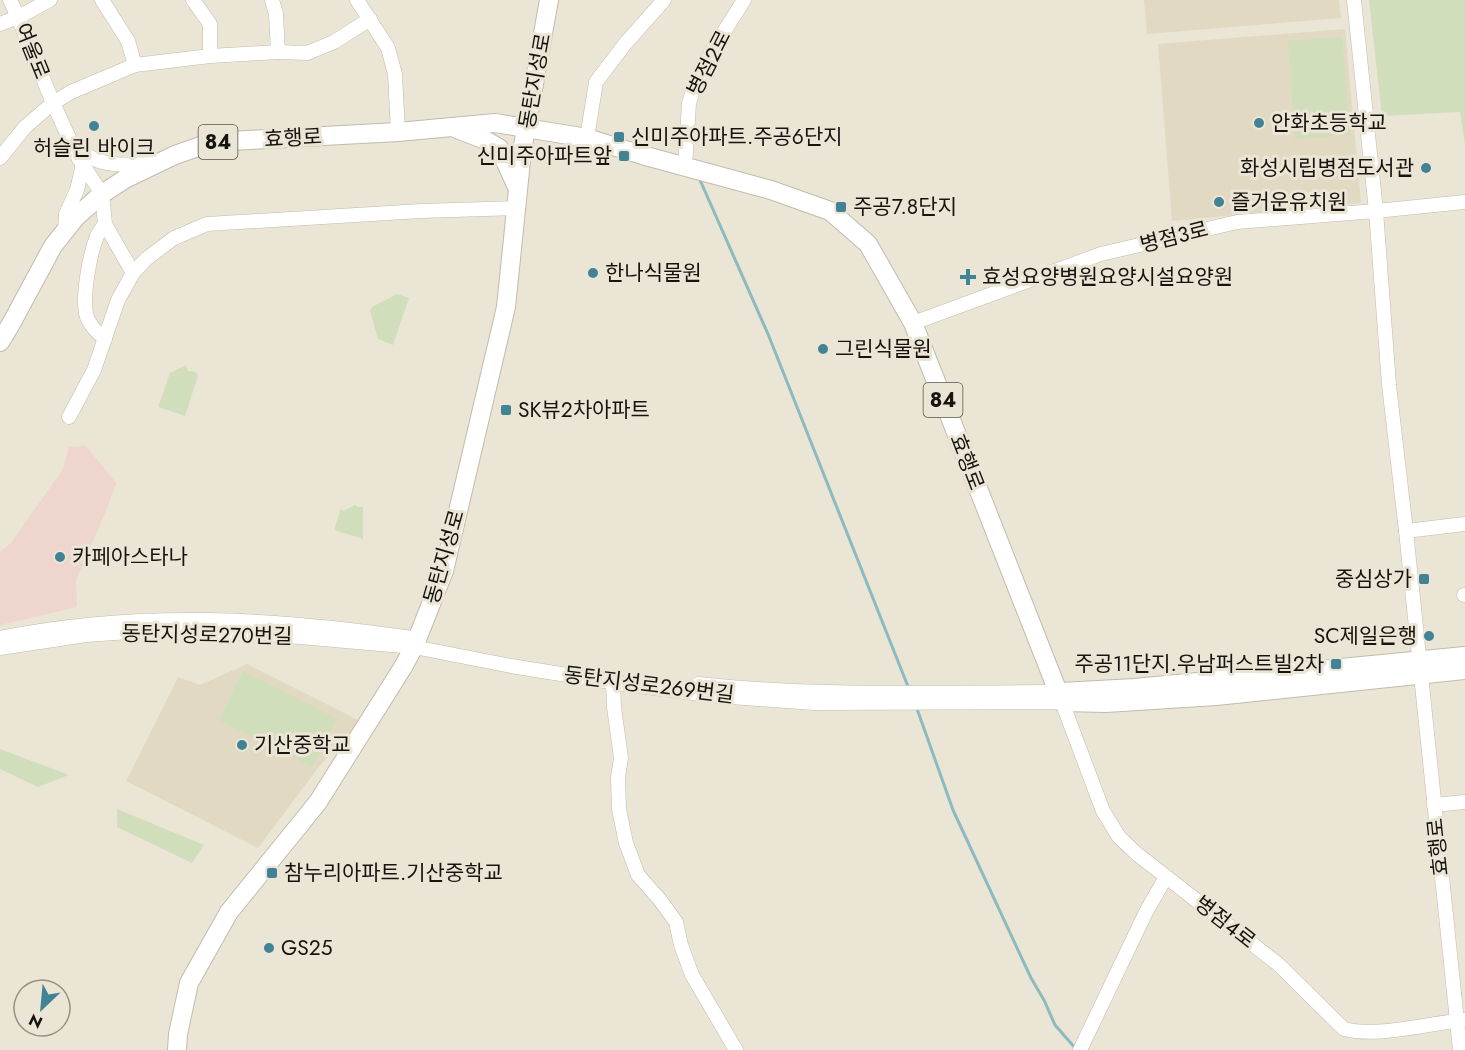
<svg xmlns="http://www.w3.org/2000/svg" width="1465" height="1050" viewBox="0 0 1465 1050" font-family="Jost,'Noto Sans KR',sans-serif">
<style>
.commercial{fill:#eed5ce}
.built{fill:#e1d9c2}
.green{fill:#d1debc}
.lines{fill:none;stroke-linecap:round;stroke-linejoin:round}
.stream{stroke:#8bbac0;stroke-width:3}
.minor-casing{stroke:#c1bbac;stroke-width:15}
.major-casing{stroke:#c1bbac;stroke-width:20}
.minor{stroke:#fff;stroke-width:14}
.major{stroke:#fff;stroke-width:18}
.poi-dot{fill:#428295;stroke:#ebe5d6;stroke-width:2}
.labels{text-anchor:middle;stroke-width:6;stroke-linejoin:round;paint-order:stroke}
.shield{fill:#ebe5d6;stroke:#56534b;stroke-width:1.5}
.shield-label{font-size:20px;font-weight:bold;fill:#16140f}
.street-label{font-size:21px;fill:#16140f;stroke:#ebe5d6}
.poi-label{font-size:21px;fill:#16140f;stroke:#ebe5d6;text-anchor:start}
</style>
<rect width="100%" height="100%" fill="#ebe5d6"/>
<polygon class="commercial" points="86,446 116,483 106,511 76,580 77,607 0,625 0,552 11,543 63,469 69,447"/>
<g class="built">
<polygon points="1144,0 1339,0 1341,18 1147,34"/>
<polygon points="1345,29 1361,203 1172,221 1158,44"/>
<polygon points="247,664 360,721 318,768 258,848 126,781 178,677 200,685"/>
</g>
<g class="green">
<polygon points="1369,0 1465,0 1465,145 1460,112 1382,116"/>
<polygon points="1342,37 1350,135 1295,139 1288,41"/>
<polygon points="397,294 409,298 393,345 378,339 370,311 372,307"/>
<polygon points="186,365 188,371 196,372 198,376 185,416 158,407 170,373"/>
<polygon points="355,505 358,507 363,507 363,539 334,530 341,508 343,511"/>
<polygon points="243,671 337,719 312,767 219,720"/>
<polygon points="0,749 69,775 38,787 0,769"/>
<polygon points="117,809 122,811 204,845 192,863 117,827"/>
</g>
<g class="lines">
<g class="stream">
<polyline points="700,180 768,334 909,689"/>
<polyline points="916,706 953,810 1031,978 1044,1000 1055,1025 1076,1049"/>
</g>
<defs>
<g id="minor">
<polyline points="10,0 18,17 53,103 70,140 79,159 102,194 105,224 133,273 118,300 94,370 69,417"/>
<polyline points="102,0 128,41 135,65"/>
<polyline points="193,0 210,24 210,56"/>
<polyline points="272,0 276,14 278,52"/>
<polyline points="357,0 388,48 395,74 398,132"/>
<polyline points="1354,0 1376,211 1389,385 1406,531 1460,1050"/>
<polyline points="0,24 18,17 50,0"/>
<polyline points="587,138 596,82 625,44 664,0"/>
<path d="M74,146C80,151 87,156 94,159C112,167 133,164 152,164"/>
<polyline points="0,158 25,127 53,103 71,92 135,65 210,56 278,52 307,53 334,42 370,19"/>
<polyline points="685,166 689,103 694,88 710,54 744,0"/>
<path d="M105,224C102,228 99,232 97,236C90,254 81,299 87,317C91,327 97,332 105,339"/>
<polyline points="65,230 66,214 77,190 83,164"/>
<polyline points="133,273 146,259 174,238 207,224 421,211 516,208"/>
<polyline points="913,323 1101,254 1237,222 1376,211 1465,202"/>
<polyline points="1406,531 1465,524"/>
<polyline points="1464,595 1465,595"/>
<path d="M0,638C136,610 276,618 412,638"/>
<path d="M0,648L86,635L143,631L253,633L414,647L511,666L623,684L717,696L814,703L1062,702L1103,811L1119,837L1137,854L1278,964L1344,1029C1378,1038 1429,1023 1465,1020"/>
<polyline points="613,682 614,707 621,758 618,777 619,809 626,843 638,875 660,900 676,922 681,945 692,975 736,1050"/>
<path d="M698,684C819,697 937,692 1058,692"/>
<polyline points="1434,805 1465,802"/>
<polyline points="1080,1050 1146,912 1166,877"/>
</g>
<g id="major">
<polyline points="457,129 483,139 499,148 517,187"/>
<polyline points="0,342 11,324 53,246 76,217 102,194 125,179 175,155 212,142 398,132 495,123 587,138 642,155 771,190 830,211 868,244 913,323 1062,702 1106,703 1216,696 1465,670"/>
<polyline points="1061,692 1135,688 1465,656"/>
<polyline points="177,1050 178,1034 189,983 229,912 318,802 403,667 414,647 444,571 506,307 522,151 549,0"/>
</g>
</defs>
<use href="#minor" class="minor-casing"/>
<use href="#major" class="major-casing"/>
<use href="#minor" class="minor"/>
<use href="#major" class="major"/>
</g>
<g class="poi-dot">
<circle cx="1259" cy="123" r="6"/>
<circle cx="94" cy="126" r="6"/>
<rect x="613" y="131" width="12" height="12" rx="3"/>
<rect x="618" y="150" width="12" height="12" rx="3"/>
<circle cx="1426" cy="168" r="6"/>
<circle cx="1219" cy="202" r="6"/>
<rect x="835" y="201" width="12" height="12" rx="3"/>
<circle cx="593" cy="273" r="6"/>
<path d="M965 268h6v6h6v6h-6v6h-6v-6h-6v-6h6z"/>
<circle cx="823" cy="349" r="6"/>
<rect x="500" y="404" width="12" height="12" rx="3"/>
<circle cx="60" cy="557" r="6"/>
<rect x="1418" y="573" width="12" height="12" rx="3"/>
<circle cx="1429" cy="636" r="6"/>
<rect x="1330" y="658" width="12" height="12" rx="3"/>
<circle cx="242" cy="745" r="6"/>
<rect x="266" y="867" width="12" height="12" rx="3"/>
<circle cx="269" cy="948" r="6"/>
</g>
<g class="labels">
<g class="shield">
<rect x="198.5" y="125" width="39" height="34" rx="4.5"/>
<rect x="923.5" y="383" width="39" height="34" rx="4.5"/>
</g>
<g class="shield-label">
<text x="218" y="149">84</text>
<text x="943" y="407">84</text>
</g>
<g class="street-label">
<text transform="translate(32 51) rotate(68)" y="7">여울로</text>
<text transform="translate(709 63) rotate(-63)" y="7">병점2로</text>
<text transform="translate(535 81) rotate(-80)" y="7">동탄지성로</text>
<text transform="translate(293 138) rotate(-3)" y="7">효행로</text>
<text transform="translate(1174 237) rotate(-14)" y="7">병점3로</text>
<text transform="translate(967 462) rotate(69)" y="7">효행로</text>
<text transform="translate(444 557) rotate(-74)" y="7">동탄지성로</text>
<text transform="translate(207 635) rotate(1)" y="7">동탄지성로270번길</text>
<text transform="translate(649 685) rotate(7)" y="7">동탄지성로269번길</text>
<text transform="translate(1438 847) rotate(-96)" y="7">효행로</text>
<text transform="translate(1225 922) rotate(38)" y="7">병점4로</text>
</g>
<g class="poi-label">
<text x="1271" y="130">안화초등학교</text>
<text x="631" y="144">신미주아파트.주공6단지</text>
<text x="94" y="155" text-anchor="middle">허슬린 바이크</text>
<text x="612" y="163" text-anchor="end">신미주아파트앞</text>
<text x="1414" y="175" text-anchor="end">화성시립병점도서관</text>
<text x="1231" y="209">즐거운유치원</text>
<text x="853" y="214">주공7.8단지</text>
<text x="605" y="280">한나식물원</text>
<text x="982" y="284">효성요양병원요양시설요양원</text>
<text x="835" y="356">그린식물원</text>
<text x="518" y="417">SK뷰2차아파트</text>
<text x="72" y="564">카페아스타나</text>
<text x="1412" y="586" text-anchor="end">중심상가</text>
<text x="1417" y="643" text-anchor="end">SC제일은행</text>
<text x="1324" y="671" text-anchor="end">주공11단지.우남퍼스트빌2차</text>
<text x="254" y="752">기산중학교</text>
<text x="284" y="880">참누리아파트.기산중학교</text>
<text x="281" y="955">GS25</text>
</g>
</g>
<g transform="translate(42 1008) rotate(206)"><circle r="28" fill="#ebe5d6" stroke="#969186" stroke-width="1.5"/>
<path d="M0-4.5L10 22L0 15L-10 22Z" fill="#428295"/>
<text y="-9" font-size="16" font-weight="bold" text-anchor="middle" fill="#16140f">N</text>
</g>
</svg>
